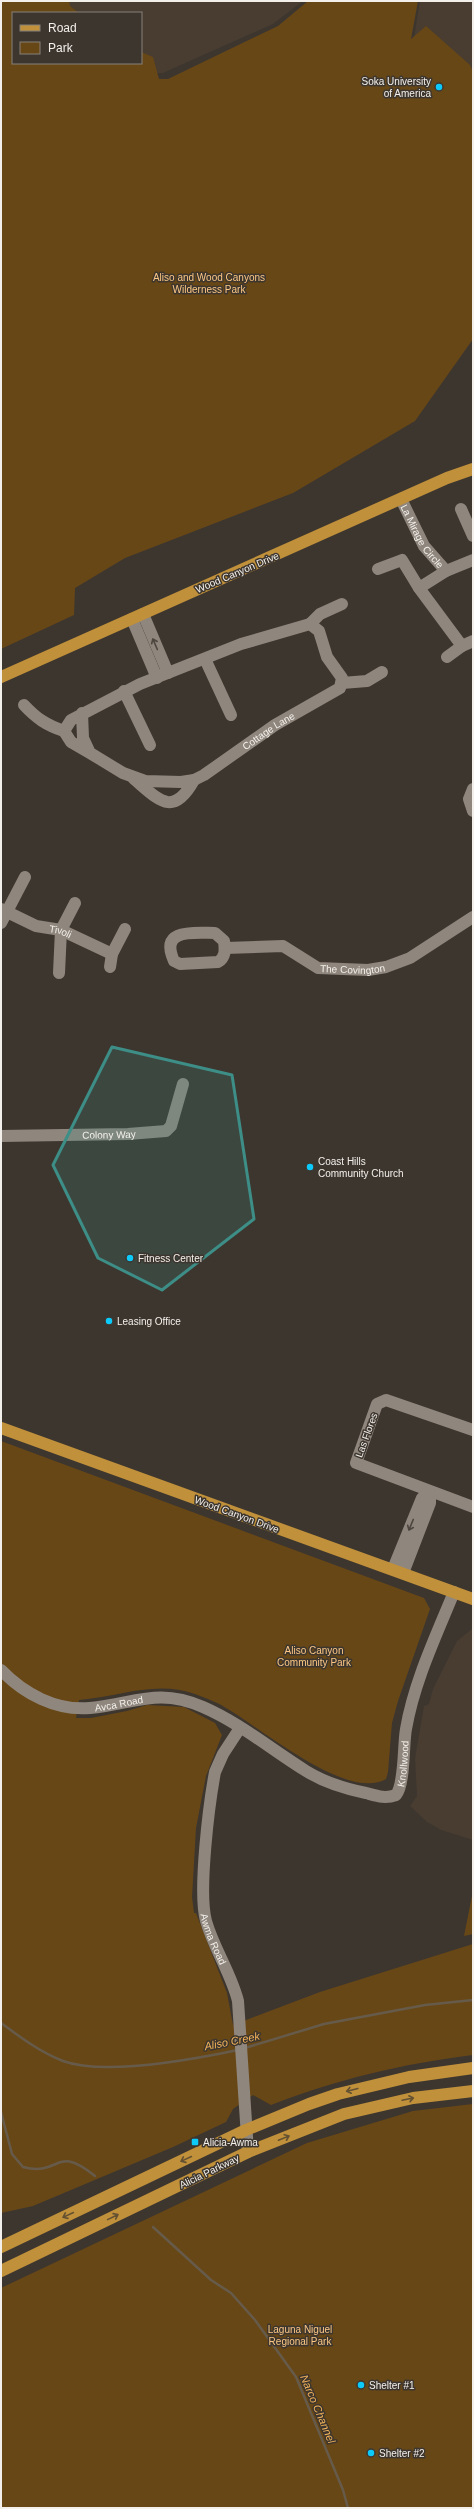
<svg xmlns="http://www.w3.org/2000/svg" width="474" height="2509" viewBox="0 0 474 2509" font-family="Helvetica,sans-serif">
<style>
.built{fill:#483d30}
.green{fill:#684716}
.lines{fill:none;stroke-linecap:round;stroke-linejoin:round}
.stream{stroke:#665b4a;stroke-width:2.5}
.minor{stroke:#8f877e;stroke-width:12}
.major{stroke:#c0903a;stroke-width:12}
.oneway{stroke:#4d463f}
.oneway2{stroke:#645132}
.marked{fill:#3d8e87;fill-opacity:0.2;stroke:#3d8e87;stroke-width:3;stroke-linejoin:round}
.poi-dot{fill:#0ccafa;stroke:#3d362f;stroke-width:1.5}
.labels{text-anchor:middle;stroke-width:3;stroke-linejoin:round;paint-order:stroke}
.poi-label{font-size:10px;fill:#f3efea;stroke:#3d362f;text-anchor:start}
.park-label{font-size:10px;fill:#fcc784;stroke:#3d362f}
.street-label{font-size:10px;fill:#f3efea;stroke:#3d362f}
.water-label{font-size:11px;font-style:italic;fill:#f3b259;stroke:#3d362f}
</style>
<rect width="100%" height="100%" fill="#3d362f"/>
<g class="built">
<polygon points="39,1 303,1 273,24 163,73 107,74 141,63 141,13 40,13"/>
<polygon points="420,1 473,1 473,279 392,173"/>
<polygon points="473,1628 473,1840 441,1830 427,1822 410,1806 417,1796 415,1758 424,1706 429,1704 433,1689 457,1641"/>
</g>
<g class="green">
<polygon points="1,1 69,1 70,6 79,13 13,13 13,63 141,63 141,52 153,57 159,79 168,79 278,26 308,1 418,1 411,39 426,26 470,65 473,72 473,339 415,421 293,493 125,558 75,588 74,615 1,649"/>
<path d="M1,1441L424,1598L430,1609L398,1701L392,1723L388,1772L386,1779C347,1802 260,1727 226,1708C217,1702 205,1698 195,1694C156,1680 118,1697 79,1700L76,1718H91L127,1711L147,1705L184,1707L215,1723L222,1735L206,1776L196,1828L192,1897L194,1913H196L227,1993L233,2025L320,1992L473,1944V2055C401,2064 338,2079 271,2105L253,2095L233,2109L226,2122L173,2147L33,2206L1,2213Z"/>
<polygon points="473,1891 473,1934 464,1936"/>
<polygon points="473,2104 473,2508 1,2508 1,2288 307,2143 413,2111"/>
</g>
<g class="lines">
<g class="stream">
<path d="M1,2023C20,2037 40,2052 63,2061C104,2076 195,2059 238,2050"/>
<polyline points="245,2048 324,2024 425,2005 473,2000"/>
<path d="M1,2112L12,2154L23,2167C62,2177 54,2143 95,2176"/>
<polyline points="153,2227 211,2280 231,2293 255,2320 296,2377 343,2490 348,2508"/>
</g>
<g class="minor">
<path id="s1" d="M401,499L424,546L446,571"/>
<polyline points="461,509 473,536"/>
<polyline points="378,569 402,560 419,588"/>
<polyline points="143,614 168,673"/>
<polyline points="132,619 157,678"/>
<polyline points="310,624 320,614 342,604"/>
<polyline points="462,646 419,588 446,571 473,560"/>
<polyline points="447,657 462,646 473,641"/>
<polyline points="205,659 231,715"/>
<polyline points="342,683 367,681 382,672"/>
<polyline points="124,691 150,745"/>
<path d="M24,705C36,718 46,725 64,731"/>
<path id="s2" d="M82,713L83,738L90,753L123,773L145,781L181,782L194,780L204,775L275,725L340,688L342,678L327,657L319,631L310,624L241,644L140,684L71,720L64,731L71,742L90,753"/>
<path d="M134,779C159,800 173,818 194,780"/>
<polyline points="473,789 469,799 473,811"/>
<path id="s3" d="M1,909L36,926L61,930L112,954"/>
<polyline points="1,923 25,877"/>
<path d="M215,933L224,941C225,950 226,957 218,962L180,964L174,961C159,928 194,933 215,933Z"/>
<path id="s4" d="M225,948L283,946L318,968L368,970L386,967L410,958L473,917"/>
<polyline points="110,967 112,954 125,929"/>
<polyline points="59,973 61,930 75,903"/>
<path id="s5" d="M1,1136L128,1134L166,1131L171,1126L183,1084"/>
<polyline points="473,1430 386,1400 377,1404 356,1463 473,1507"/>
<polyline points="393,1569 422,1498 430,1492"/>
<polyline points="403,1573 430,1503 430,1492"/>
<path id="s6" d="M1,1670C24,1694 56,1711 90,1708C134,1704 158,1687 203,1707C240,1723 272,1750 306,1771C324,1782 346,1789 366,1793C377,1796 385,1799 396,1795C405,1784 403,1745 406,1729C414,1682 436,1636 454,1592"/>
<path id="s7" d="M240,1728L223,1754L215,1772C209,1804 198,1892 206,1921C214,1949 231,1973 238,2001L248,2152"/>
</g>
<g class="major">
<polyline points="1,677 447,478 473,469"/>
<polyline points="1,1428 473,1599"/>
<polyline points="1,2247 246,2130 309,2104 338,2094 409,2077 473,2068"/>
<polyline points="1,2271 248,2152 344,2114 413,2098 473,2091"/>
</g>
</g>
<defs><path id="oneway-shaft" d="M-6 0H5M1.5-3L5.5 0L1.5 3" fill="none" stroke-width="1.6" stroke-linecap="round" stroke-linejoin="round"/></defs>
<g class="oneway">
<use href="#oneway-shaft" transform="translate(155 644) rotate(-113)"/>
<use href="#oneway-shaft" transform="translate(411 1525) rotate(112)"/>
</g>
<g class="oneway2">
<use href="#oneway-shaft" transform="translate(352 2090) rotate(166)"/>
<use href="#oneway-shaft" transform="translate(408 2099) rotate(-12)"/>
<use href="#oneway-shaft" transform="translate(284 2138) rotate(-22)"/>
<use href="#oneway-shaft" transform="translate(186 2159) rotate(155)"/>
<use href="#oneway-shaft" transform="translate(68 2215) rotate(155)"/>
<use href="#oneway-shaft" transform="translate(113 2217) rotate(-26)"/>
</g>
<path class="marked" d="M112,1047L232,1075L254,1219L162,1290L98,1258L53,1165Z"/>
<g class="poi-dot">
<circle cx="439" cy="87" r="4"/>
<circle cx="310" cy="1167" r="4"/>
<circle cx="130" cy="1258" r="4"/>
<circle cx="109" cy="1321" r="4"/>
<rect x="191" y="2138" width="8" height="8" rx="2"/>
<circle cx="361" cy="2385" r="4"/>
<circle cx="371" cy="2453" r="4"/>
</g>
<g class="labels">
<g class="poi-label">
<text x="431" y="85" text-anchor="end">Soka University<tspan x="431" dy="12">of America</tspan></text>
<text x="318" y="1165">Coast Hills<tspan x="318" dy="12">Community Church</tspan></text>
<text x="138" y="1262">Fitness Center</text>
<text x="117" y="1325">Leasing Office</text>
<text x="203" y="2146">Alicia-Awma</text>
<text x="369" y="2389">Shelter #1</text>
<text x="379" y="2457">Shelter #2</text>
</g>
<g class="park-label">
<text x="209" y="281">Aliso and Wood Canyons<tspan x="209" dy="12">Wilderness Park</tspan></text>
<text x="314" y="1654">Aliso Canyon<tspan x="314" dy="12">Community Park</tspan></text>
<text x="300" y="2333">Laguna Niguel<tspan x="300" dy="12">Regional Park</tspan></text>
</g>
<g class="street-label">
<text dy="4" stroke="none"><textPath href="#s1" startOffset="43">La Mirage Circle</textPath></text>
<text transform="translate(237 572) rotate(-23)" y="4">Wood Canyon Drive</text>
<text dy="4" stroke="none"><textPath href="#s2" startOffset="242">Cottage Lane</textPath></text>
<text dy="4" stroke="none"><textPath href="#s3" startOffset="64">Tivoli</textPath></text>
<text dy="4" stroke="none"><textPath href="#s4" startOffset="134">The Covington</textPath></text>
<text dy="4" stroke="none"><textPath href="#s5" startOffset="108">Colony Way</textPath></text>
<text transform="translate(366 1435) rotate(-70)" y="4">Las Flores</text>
<text transform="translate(237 1514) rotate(20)" y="4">Wood Canyon Drive</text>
<text dy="4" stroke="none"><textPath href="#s6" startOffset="129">Avca Road</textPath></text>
<text dy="4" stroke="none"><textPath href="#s6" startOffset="464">Knollwood</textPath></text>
<text dy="4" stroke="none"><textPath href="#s7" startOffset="220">Awma Road</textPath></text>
<text transform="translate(209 2171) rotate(-26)" y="4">Alicia Parkway</text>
</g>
<g class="water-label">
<text transform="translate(232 2041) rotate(-11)" y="4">Aliso Creek</text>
<text transform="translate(318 2409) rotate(67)" y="4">Narco Channel</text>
</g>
</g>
<rect width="474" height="2509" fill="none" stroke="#f3efea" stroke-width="4"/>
<rect x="12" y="12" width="130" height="52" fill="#3d362f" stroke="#86807a"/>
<rect x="20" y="25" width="20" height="6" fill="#c0903a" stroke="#86807a"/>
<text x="48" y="32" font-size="12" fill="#f3efea">Road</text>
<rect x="20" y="42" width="20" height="12" fill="#684716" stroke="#86807a"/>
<text x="48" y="52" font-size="12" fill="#f3efea">Park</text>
</svg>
